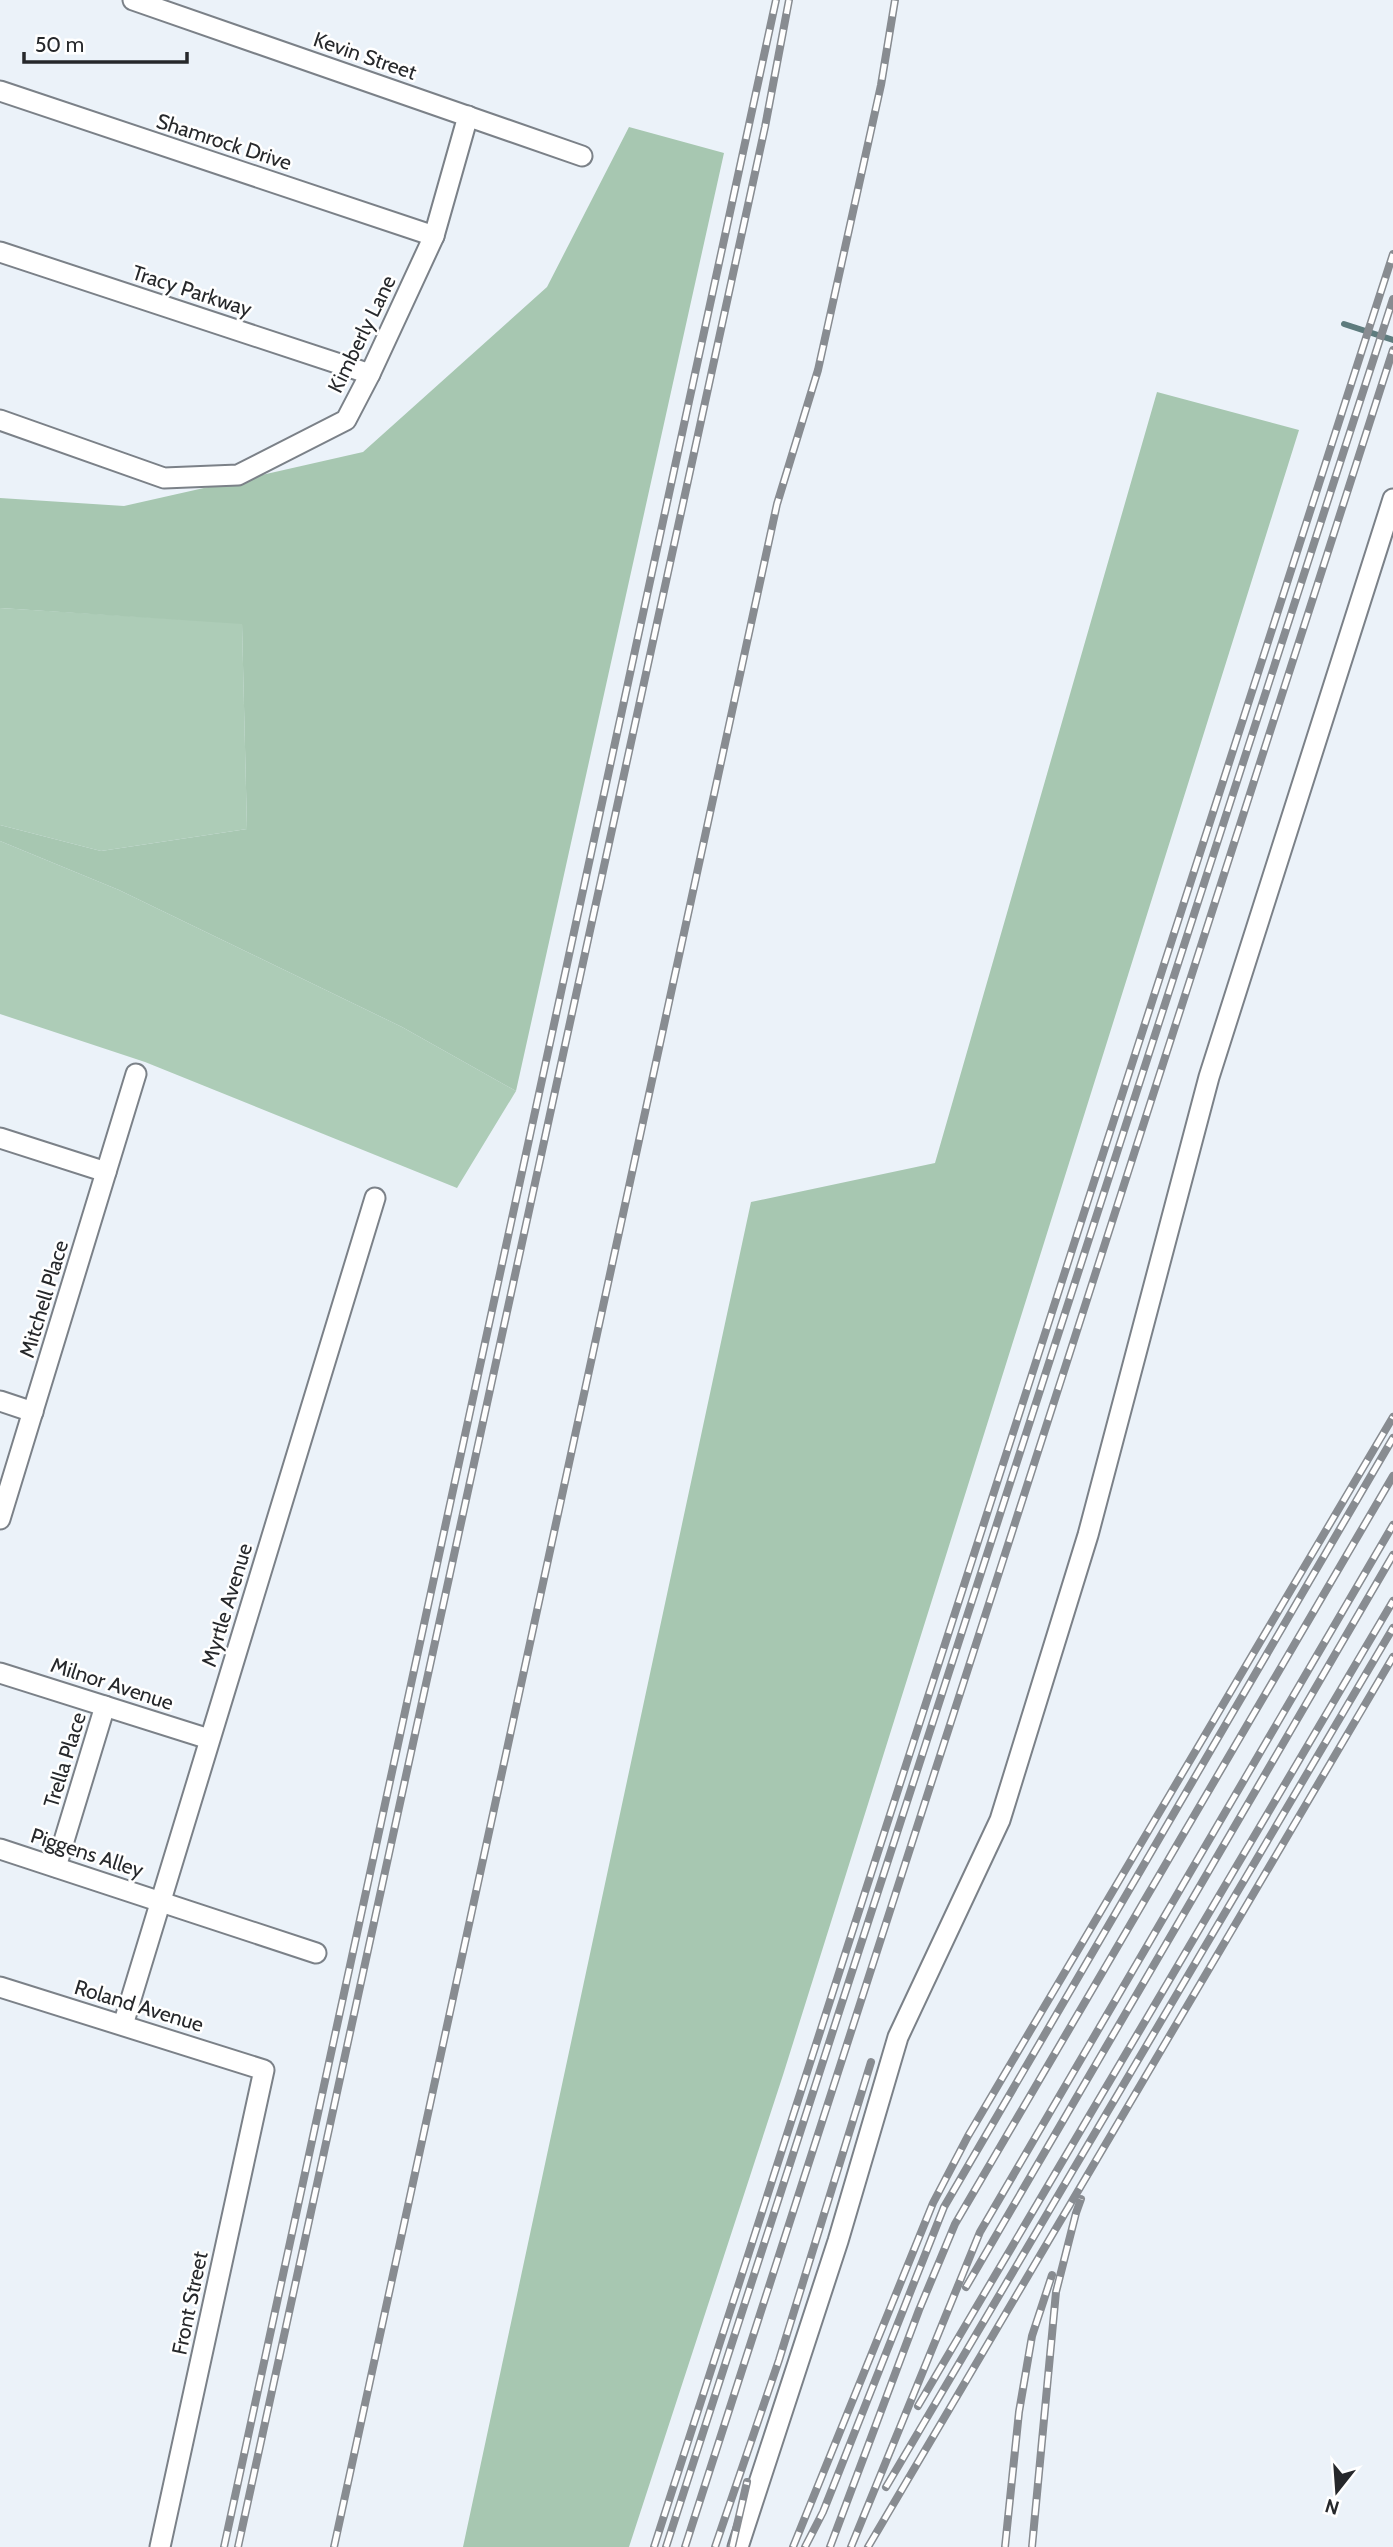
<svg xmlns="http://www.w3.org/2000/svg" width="1393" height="2547" viewBox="0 0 1393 2547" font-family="Cabin,sans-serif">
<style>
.green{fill:#adccb7}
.forest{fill:#a7c7b1}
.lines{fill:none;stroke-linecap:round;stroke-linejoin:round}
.stream{stroke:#5e7c7e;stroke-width:6}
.street-casing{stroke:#7b8188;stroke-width:23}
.street{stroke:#fff;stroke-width:19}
.rail-casing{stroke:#888c91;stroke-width:8}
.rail{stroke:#fff;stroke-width:5;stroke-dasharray:16;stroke-linecap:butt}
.labels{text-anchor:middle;stroke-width:5;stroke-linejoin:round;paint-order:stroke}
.street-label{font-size:21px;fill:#26282b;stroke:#fff}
</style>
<rect width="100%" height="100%" fill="#ebf2f9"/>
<g class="green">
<polygon points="0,608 242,623 247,829 101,851 0,825"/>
<polygon points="0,841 119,890 402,1027 516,1091 457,1188 145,1062 0,1014"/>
</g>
<g class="forest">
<polygon points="629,127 724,153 516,1091 402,1027 119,890 0,841 0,825 101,851 247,829 242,624 0,608 0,498 124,506 363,452 547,287"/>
<polygon points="1157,392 1299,430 783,2075 629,2547 463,2547 751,1202 935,1163"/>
</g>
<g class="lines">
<polyline class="stream" points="1344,324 1393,340"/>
<defs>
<g id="street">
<polyline points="133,0 582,156"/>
<polyline points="0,91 434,236"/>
<polyline points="0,252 370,374"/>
<polyline points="0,420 164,478 238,475 346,420 370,374 434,236 468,116"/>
<polyline points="0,1138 106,1172"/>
<polyline points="0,1401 33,1412"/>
<polyline points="0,1519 136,1074"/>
<polyline points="0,1673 209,1739"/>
<polyline points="0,1849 316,1953"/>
<polyline points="56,1867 105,1706"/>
<polyline points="0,1987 264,2070 160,2547"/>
<polyline points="123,2025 375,1198"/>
<polyline points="738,2547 838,2241 898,2037 1000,1820 1088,1535 1209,1077 1393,499"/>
</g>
</defs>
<use href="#street" class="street-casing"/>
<use href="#street" class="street"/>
<defs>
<g id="rail">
<polyline points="966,2287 1393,1555"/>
<polyline points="918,2406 1393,1601"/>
<polyline points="886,2487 1393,1628"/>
<polyline points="224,2547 776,0"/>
<polyline points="238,2547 765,127 789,0"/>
<polyline points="334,2547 777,504 818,370 881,85 895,0"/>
<polyline points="654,2547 1393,254"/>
<polyline points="666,2547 1393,299"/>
<polyline points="685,2547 1393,350"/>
<polyline points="715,2547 779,2360 871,2062"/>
<polyline points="732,2547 747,2482"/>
<polyline points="793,2547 933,2203 968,2136 1393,1417"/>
<polyline points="805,2547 823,2512 944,2207 1393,1438"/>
<polyline points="830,2547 919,2310 955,2224 1393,1476"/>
<polyline points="851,2547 980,2232 1393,1525"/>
<polyline points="868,2547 1393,1657"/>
<polyline points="1005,2547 1019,2412 1032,2336 1052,2275"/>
<polyline points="1032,2547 1056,2292 1076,2213 1081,2199"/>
</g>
</defs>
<use href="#rail" class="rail-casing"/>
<use href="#rail" class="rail"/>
</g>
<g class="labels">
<g class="street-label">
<text transform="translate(365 56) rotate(19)" y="7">Kevin Street</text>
<text transform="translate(224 142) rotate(18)" y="7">Shamrock Drive</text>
<text transform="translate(192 291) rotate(18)" y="7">Tracy Parkway</text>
<text transform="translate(362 334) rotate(-64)" y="7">Kimberly Lane</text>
<text transform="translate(44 1299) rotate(-73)" y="7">Mitchell Place</text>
<text transform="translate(227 1605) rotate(-73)" y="7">Myrtle Avenue</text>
<text transform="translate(112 1684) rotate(18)" y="7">Milnor Avenue</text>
<text transform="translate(65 1760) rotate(-73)" y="7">Trella Place</text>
<text transform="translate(87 1853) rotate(18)" y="7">Piggens Alley</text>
<text transform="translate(139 2006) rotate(17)" y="7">Roland Avenue</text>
<text transform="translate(190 2303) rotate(-78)" y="7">Front Street</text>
</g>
</g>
<g transform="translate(1337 2491) rotate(197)" stroke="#ffffff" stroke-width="5" paint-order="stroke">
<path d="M0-5L12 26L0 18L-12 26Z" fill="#26282b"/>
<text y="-10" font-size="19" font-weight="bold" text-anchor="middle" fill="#26282b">N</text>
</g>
<path d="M24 52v10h163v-10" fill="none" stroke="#26282b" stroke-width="3.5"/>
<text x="35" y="52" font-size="21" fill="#26282b" stroke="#ffffff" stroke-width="5" paint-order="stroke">50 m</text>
</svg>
